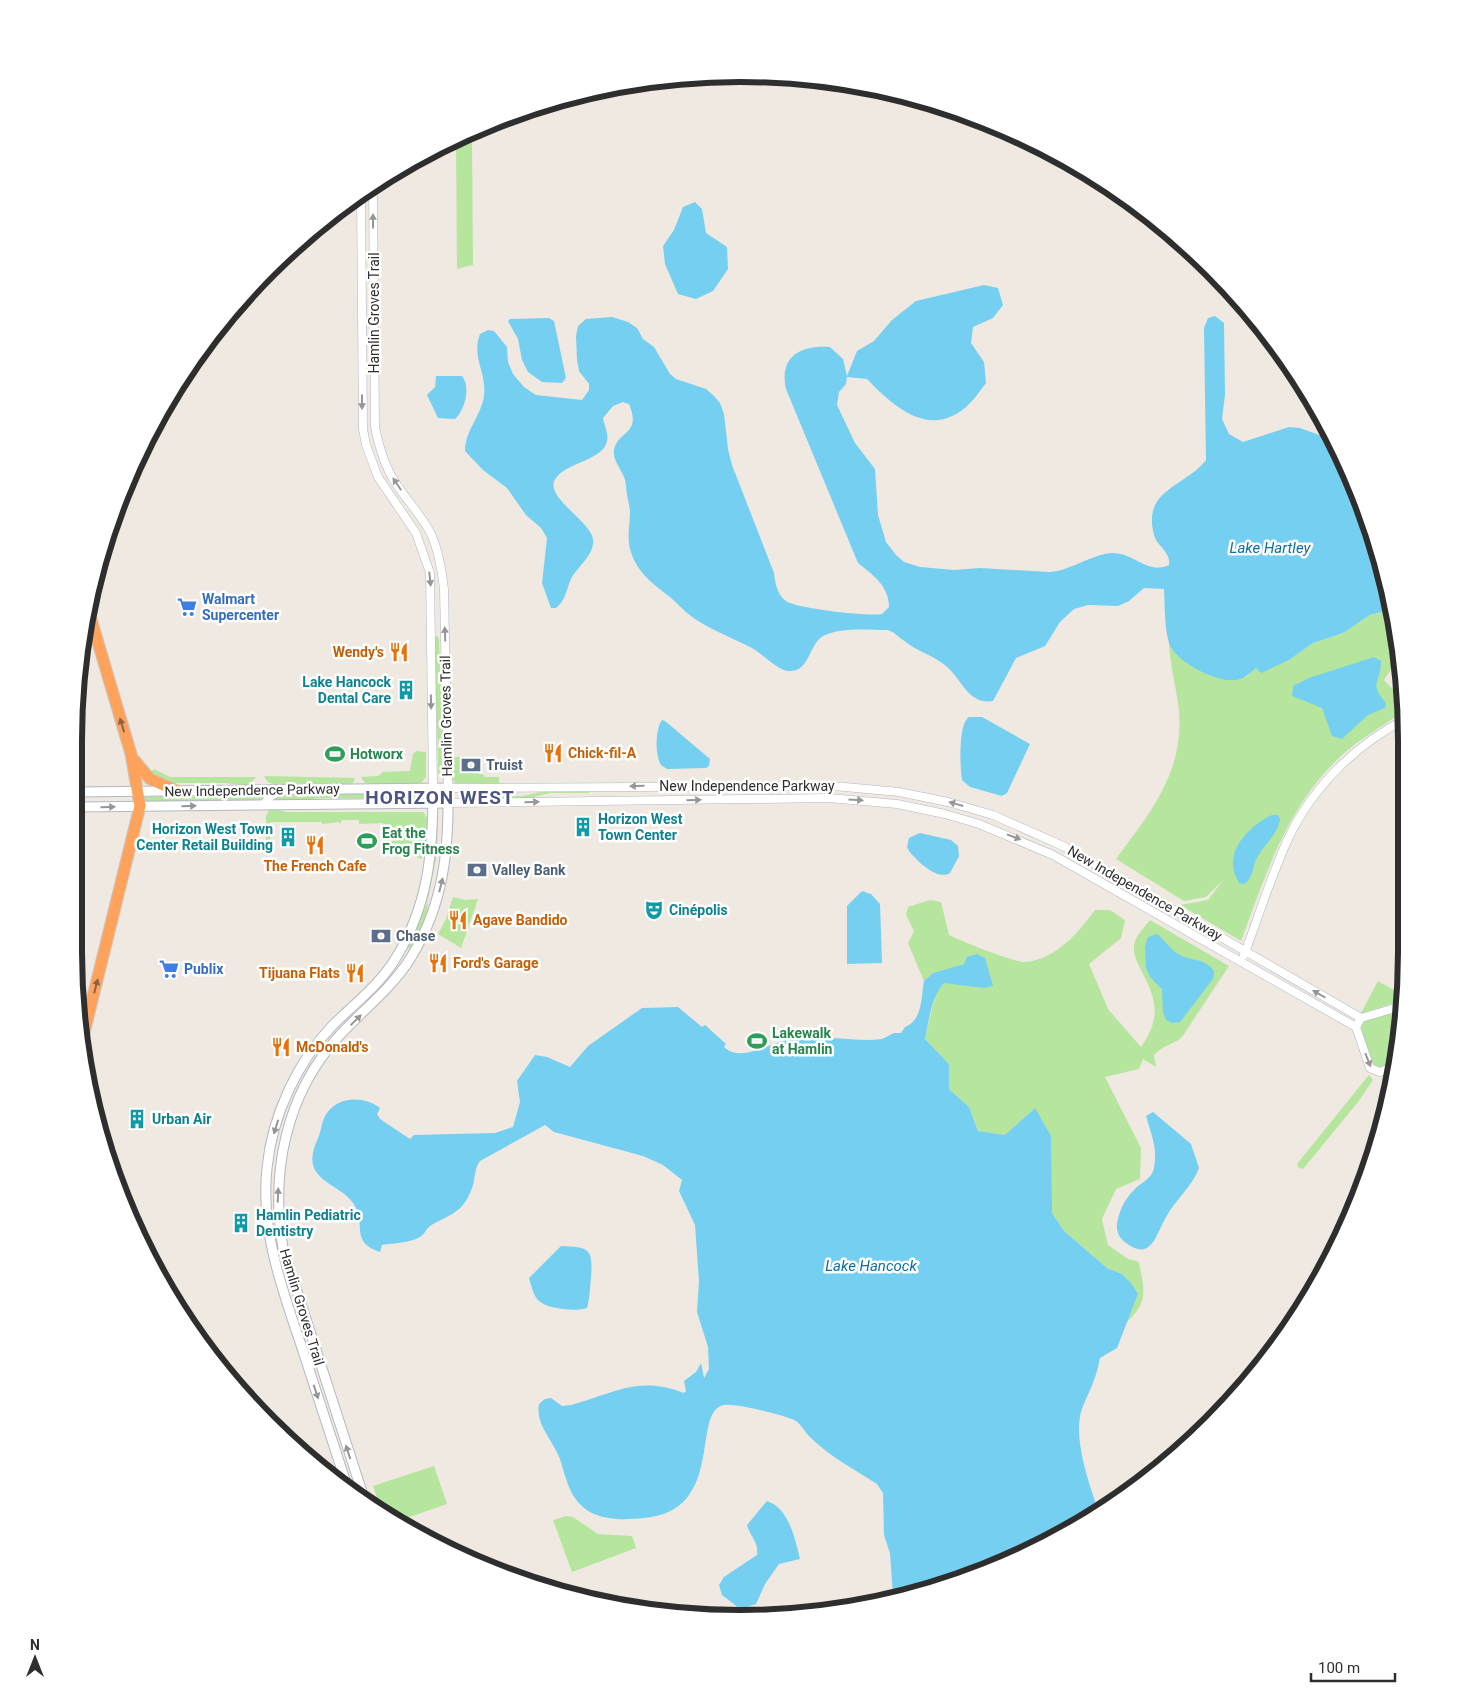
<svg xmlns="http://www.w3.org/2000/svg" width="1481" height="1693" viewBox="0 0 1481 1693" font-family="Roboto,sans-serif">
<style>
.green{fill:#b6e59e}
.water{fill:#75cff0}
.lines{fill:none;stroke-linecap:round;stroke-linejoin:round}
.tertiary-casing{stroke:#b4b7c1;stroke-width:9}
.secondary-casing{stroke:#b4b7c1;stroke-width:11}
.motorway-casing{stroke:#c9c9c9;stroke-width:13}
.tertiary{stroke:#fff;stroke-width:8}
.secondary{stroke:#fff;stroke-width:9}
.motorway{stroke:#ffa35c;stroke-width:11}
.oneway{fill:#969696}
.oneway2{fill:#8c6343}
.labels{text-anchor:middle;stroke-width:5;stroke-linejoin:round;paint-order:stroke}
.street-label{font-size:14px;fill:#2e2e2e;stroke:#fff}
.shop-label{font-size:14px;font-weight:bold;fill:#366cbe;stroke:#fff;text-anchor:start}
.food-label{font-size:14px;font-weight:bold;fill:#c56008;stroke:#fff;text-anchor:start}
.culture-label{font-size:14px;font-weight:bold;fill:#0d838f;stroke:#fff;text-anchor:start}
.leisure-label{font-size:14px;font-weight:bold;fill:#27864d;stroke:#fff;text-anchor:start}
.service-label{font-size:14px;font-weight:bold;fill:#4e5e75;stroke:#fff;text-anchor:start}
.water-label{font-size:15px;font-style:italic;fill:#0d6fa3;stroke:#fff}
.district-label{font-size:19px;font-weight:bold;letter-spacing:1px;fill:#4d5680;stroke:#fff}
.rim{fill:none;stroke:#2e2e2e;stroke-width:6}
</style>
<rect width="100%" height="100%" fill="#efe9e1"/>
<g class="green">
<polygon points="469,140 472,141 473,265 457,269 456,142 458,140"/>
<path d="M1389,610L1398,658L1384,680L1406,703V709C1385,726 1361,737 1341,756C1287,806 1266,874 1241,941L1180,905L1208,900L1223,880L1206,897L1184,901L1116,859C1150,813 1184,772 1179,712C1177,689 1170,667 1169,643L1177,655L1246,677L1256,668L1289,660L1313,643L1343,633L1370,615Z"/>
<path d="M437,636L439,638C440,684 443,728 444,774L442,776L438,773C438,727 434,683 435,637Z"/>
<polygon points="416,751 426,752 426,777 421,783 370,784 364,782 361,777 378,776 383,772 410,771 413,754"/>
<polygon points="450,757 463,757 463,766 466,770 484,775 484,777 499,777 499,784 455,783 451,778"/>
<polygon points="154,769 170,777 256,777 248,786 225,783 167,783 149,774"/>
<polygon points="264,776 355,778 353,783 348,784 275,785 268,782"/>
<polygon points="549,790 590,791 589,793 550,793 525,799 460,798 523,796"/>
<polygon points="340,792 419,792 421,794 416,798 318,798 305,801 275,801 274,799 276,796 327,795"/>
<polygon points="270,793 260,801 143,802 142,797"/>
<polygon points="275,809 286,812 423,812 429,821 426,855 423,854 422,859 396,849 381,849 383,848 383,823 359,824 359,820 342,820 340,824 339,822 322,824 322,822 270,822 271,854 268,854 266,852 266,816 269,810"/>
<polygon points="438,816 437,854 428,899 427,917 410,951 408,951 411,947 407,949 427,903"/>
<polygon points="453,897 465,900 478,899 461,948 438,934 446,919"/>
<path d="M930,900L941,902L949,935C961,941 1015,963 1026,962C1056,959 1078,933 1095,910H1110L1125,920L1121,938L1089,964L1108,1009L1141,1047C1161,1019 1157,1000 1142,972C1138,964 1133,955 1134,946C1135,936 1144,928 1150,920L1229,966L1182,1037C1171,1046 1165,1044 1154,1055L1156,1067L1143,1059L1139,1069L1105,1077L1141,1148L1140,1179L1116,1189L1102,1219L1108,1245L1128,1259L1139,1262C1144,1291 1149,1301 1127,1322L1138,1294L1122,1274L1107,1268L1064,1231L1052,1213L1035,1108L1005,1135L978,1131L969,1107L949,1089V1064L925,1039L932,1008L938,989L944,983L960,984L964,964L933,973L924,981L908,943L914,931L906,915L908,907Z"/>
<polygon points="1378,981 1399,993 1399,1001 1396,1004 1390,1004 1360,1015"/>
<polygon points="1402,1009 1396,1063 1378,1068 1373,1066 1360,1026 1365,1020"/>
<polygon points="1369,1075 1373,1080 1358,1102 1303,1169 1299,1168 1297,1164"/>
<polygon points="434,1466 447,1504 401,1520 380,1507 373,1486"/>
<polygon points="566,1516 573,1517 598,1534 632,1536 636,1548 572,1572 553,1520"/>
</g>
<g class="water">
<polygon points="695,202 702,209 706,233 727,247 728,269 713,291 696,299 678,294 665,264 663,246 674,230 683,207"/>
<path d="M984,285L998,288L1003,305L993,318L973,327L971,343L984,362L986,383C980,391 973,401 966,407C929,439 893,406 867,379L847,377L846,384L839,392L837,405L855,443L875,469L878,515L886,542L896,555L904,562L920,567L954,570L980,568L1049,572C1071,571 1091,554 1113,553C1134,553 1148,575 1169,565C1171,552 1157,546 1154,535C1142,489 1184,488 1206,460L1204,328L1208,318L1215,316L1224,323L1225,395L1222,419L1229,434L1243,442L1289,427L1300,428L1333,440L1372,526L1389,610L1370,615L1343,633L1313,643L1289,660L1261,673L1256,668C1249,674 1245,678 1236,680C1217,683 1175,662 1169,643C1164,626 1165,606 1164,589L1144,588L1129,601L1118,606L1088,605L1074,609L1060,622L1045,646L1016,658L993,701C968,705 962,679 946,666C933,655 916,651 903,640C896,635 895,632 887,630C867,630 841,627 823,636C808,645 810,673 788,671C777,670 761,652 750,647C729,636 705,628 687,613C681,608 676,602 670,597C652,583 637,573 630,549C627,536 630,524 630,511C629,502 626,494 626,485C625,472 612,462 614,450C618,430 642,435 629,404L623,402L613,406L603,418C604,425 609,434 607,441C604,460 567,462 556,478C542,496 590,520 593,539C595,555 578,566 571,579C566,590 566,600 556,608H551L542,583L547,538L541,528L526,515L507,488L483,470L465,451C465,431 481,416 484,396C487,372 471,358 480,334L488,330L494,331L507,347L508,362L513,374L524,387L536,395L582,400L589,390V384L579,371L577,360L576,336L578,326L586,319L612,317L628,322L637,328L643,339L654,347L670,374L676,379L706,389L714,396L720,403L724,414L728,449L732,465L774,573C775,582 777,595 786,601C794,608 869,617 882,614L889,607C889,586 873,575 858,563L786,389C779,357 800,345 830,347L843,359L847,376L857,351L874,341L892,320L916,301Z"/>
<polygon points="549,318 554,321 566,378 562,383 542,382 528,372 522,360 518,339 508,321 510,319"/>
<path d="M436,376H462C471,387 465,410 455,419L438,418L427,395L435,387Z"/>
<path d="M1374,657L1381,661C1381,683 1368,682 1386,703L1385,708L1368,715L1342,739L1332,736L1322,708L1292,696L1293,686L1309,678Z"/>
<path d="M969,717H982L1030,744L1007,793L1002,796L970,787L962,780C960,767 958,724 969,717Z"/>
<path d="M662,720L665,721L710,759L709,766L706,768L667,769L661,765C655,756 655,729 662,720Z"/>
<path d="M1272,815H1278L1280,819C1278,834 1265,844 1258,856C1252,865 1255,877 1244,884L1239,883C1221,854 1247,827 1272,815Z"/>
<path d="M920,833L951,840L958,846L959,856L950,873C937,881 917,861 909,851L907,847L909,838Z"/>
<polygon points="862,891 871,894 880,904 882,963 847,964 847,906"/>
<path d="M1157,934C1165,940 1170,949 1178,954C1192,962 1204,957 1214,971L1213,979L1180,1022L1172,1023L1166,1020L1163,1012L1162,989L1150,977L1146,968L1145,947L1148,937Z"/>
<path d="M977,954L985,958L993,986L984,988L944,983C931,997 929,1021 925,1039L949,1064V1089L969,1107L978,1131L1005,1135L1035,1108L1051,1136L1052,1213L1064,1231L1107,1268L1122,1274L1131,1283L1138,1294L1117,1348L1100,1358C1097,1376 1090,1390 1083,1406C1071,1434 1089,1484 1099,1512L1074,1530L955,1584L893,1596L890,1553L884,1535L883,1493L877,1484C855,1470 831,1457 812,1439C805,1433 801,1423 794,1420C783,1415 735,1403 724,1405C690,1411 727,1512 643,1518C627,1520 609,1520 594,1514C572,1504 567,1483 561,1462C555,1442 535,1426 539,1404L545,1399L551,1398L562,1406L571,1405C614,1393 639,1375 684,1393L686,1391L684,1381L696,1372L701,1363L704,1378L709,1369L708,1347L697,1312L699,1281L695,1225L679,1191L682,1180L663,1165L643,1156L554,1132L545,1125L480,1161C473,1170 476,1182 470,1193C461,1214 448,1215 430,1226C426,1229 424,1235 420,1237C410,1243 393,1243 382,1245L380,1252C350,1242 366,1226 355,1206C346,1189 322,1185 314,1168C310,1157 314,1148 318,1138C322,1130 321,1121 327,1113C339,1096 364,1096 380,1108L377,1114L380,1119L410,1139L414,1135L495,1133L513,1127L520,1102L517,1081L535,1055L547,1057L570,1067L588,1046L642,1008L678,1007L702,1027L705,1025L726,1044L724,1047C741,1063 768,1044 786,1040C817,1032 852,1043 882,1039L894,1033H901L905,1027C923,1020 921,997 924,981L933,973L964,964L967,957Z"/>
<path d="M1153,1112L1191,1144L1199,1168C1192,1187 1174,1201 1165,1219C1155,1237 1151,1261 1126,1243C1118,1237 1115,1229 1118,1219C1121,1206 1127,1196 1137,1187C1144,1181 1152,1178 1154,1168C1158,1148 1151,1134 1146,1116Z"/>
<path d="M561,1246C590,1247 593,1249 591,1277C590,1287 590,1297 587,1308C576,1312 546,1309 538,1300C533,1295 531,1284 529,1278Z"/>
<path d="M767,1501C789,1508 795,1539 800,1559L779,1564L765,1584L756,1604L740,1609L722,1595L719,1585L724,1577L757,1555C759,1541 750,1537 747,1525Z"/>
</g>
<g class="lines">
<defs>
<g id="tertiary">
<path d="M373,188L375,427C379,447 385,468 397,485C408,502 423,517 432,536C439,553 442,571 444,589L448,788L834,786L899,792L948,802L993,815L1065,847L1361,1018"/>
<polyline points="361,196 363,429 366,445 378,477 416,533 430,573 433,788"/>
<polyline points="448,803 829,798 897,804 945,814 979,824 1053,855 1356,1027"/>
<polyline points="263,805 271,796 281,791"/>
<path d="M1244,955C1259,916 1271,875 1289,837C1313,787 1356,744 1406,719"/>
<polyline points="1396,1066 1380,1072 1370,1068 1356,1027 1361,1018 1402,1006"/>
</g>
<g id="secondary">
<path d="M77,792L448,788C449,849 444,905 410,959C391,989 363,1010 339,1036C286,1094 270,1172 283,1248L364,1498"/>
<polyline points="77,807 448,803"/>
<path d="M348,1489C333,1443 318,1397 303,1351C283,1291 260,1232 267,1168C272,1116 297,1062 333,1025C354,1004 378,986 394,961C429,906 433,851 433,788"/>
</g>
<g id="motorway">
<polyline points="135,761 150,779 177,791"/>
<polyline points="84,1033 140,806 131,754 89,612"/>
</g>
</defs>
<use href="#tertiary" class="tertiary-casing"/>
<use href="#secondary" class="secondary-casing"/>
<use href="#motorway" class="motorway-casing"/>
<use href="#tertiary" class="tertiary"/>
<use href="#secondary" class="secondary"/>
<use href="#motorway" class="motorway"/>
</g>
<defs><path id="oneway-solid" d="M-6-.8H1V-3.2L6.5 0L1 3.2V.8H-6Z" transform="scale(1.25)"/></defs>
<g class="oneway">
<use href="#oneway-solid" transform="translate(373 221) rotate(-90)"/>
<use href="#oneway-solid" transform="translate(362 402) rotate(90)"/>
<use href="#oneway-solid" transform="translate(397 484) rotate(-124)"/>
<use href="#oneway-solid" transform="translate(430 579) rotate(84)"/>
<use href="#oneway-solid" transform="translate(445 634) rotate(-92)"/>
<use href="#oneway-solid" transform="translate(431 702) rotate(89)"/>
<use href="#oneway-solid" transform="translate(637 786) rotate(179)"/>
<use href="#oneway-solid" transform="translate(694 800) rotate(-2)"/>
<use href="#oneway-solid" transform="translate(856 800) rotate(4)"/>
<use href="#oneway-solid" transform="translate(532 802) rotate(-1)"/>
<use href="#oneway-solid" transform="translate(956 804) rotate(-164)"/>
<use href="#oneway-solid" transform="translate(189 806) rotate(-1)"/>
<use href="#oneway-solid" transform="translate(108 807) rotate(-1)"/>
<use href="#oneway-solid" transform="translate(1014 837) rotate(21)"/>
<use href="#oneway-solid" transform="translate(441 885) rotate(-76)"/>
<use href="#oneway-solid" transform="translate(1319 994) rotate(-150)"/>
<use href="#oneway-solid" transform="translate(356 1020) rotate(-44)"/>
<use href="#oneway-solid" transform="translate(1368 1060) rotate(68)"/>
<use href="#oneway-solid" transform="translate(276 1127) rotate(107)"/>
<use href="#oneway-solid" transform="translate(278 1195) rotate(-88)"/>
<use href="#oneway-solid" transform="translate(316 1392) rotate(72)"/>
<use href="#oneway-solid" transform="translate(348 1452) rotate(-108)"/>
</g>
<g class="oneway2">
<use href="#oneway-solid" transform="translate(122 725) rotate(-107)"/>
<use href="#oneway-solid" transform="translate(96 986) rotate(-76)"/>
</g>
<defs>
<symbol id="supermarket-bare" viewBox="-9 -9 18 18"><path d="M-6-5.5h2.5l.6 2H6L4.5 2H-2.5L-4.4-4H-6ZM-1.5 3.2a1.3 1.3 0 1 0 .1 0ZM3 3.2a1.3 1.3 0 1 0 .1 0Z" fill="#3f7fe0" stroke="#fff" stroke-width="2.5" paint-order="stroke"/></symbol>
<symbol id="restaurant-bare" viewBox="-9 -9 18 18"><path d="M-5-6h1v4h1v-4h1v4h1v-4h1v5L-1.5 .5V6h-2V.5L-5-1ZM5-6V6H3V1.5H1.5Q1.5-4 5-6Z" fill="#e8710a" stroke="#fff" stroke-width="2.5" paint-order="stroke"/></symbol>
<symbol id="building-bare" viewBox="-9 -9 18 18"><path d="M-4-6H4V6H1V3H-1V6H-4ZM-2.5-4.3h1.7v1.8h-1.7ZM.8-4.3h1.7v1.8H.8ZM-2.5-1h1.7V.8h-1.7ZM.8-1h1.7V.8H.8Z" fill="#0f9aa8" stroke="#fff" stroke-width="2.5" paint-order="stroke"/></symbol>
<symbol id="stadium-bare" viewBox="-9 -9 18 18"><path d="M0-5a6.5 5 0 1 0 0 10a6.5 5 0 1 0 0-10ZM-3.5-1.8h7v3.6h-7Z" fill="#2e9e5b" stroke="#fff" stroke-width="2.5" paint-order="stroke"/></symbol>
<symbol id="bank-bare" viewBox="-9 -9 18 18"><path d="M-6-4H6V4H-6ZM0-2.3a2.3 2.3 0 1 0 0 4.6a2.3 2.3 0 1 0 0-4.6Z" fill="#5c6f8a" stroke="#fff" stroke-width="2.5" paint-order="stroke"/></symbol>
<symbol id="theatre-bare" viewBox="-9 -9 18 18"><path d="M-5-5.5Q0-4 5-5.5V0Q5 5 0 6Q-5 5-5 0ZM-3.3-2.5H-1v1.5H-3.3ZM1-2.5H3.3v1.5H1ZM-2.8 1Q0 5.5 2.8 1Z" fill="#0f9aa8" stroke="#fff" stroke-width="2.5" paint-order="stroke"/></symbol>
</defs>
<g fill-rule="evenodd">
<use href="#supermarket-bare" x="173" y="593" width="28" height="28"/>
<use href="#restaurant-bare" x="385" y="638" width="28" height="28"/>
<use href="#building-bare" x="392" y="676" width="28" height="28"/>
<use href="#restaurant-bare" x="539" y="739" width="28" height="28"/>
<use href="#stadium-bare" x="321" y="740" width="28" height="28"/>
<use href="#bank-bare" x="457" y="751" width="28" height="28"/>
<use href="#building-bare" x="569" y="813" width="28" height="28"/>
<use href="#building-bare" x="274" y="823" width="28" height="28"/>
<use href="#stadium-bare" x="353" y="827" width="28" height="28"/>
<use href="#restaurant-bare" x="301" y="831" width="28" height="28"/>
<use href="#bank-bare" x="463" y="856" width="28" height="28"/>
<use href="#theatre-bare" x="640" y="896" width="28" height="28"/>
<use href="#restaurant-bare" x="444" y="906" width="28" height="28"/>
<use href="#bank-bare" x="367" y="922" width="28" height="28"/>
<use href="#restaurant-bare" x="424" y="949" width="28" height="28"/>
<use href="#supermarket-bare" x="155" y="955" width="28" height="28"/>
<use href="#restaurant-bare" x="341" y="959" width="28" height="28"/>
<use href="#stadium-bare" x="743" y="1027" width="28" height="28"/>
<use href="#restaurant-bare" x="267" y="1033" width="28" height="28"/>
<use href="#building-bare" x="123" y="1105" width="28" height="28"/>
<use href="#building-bare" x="227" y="1209" width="28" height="28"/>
</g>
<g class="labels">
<g class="street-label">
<text transform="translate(374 313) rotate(-90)" y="5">Hamlin Groves Trail</text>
<text transform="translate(446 716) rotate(-91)" y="5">Hamlin Groves Trail</text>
<text x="747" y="791">New Independence Parkway</text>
<text transform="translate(252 790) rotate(-1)" y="5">New Independence Parkway</text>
<text transform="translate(1145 893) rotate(30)" y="5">New Independence Parkway</text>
<text transform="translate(302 1307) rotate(73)" y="5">Hamlin Groves Trail</text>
</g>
<g class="shop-label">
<text x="202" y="604">Walmart<tspan x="202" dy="16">Supercenter</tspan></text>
<text x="184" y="974">Publix</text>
</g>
<g class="food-label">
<text x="384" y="657" text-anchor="end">Wendy's</text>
<text x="568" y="758">Chick-fil-A</text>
<text x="315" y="871" text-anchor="middle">The French Cafe</text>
<text x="473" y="925">Agave Bandido</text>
<text x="453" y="968">Ford's Garage</text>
<text x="340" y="978" text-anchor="end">Tijuana Flats</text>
<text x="296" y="1052">McDonald's</text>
</g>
<g class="culture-label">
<text x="391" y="687" text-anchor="end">Lake Hancock<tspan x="391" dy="16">Dental Care</tspan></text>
<text x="598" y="824">Horizon West<tspan x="598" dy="16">Town Center</tspan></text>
<text x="273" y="834" text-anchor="end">Horizon West Town<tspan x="273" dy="16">Center Retail Building</tspan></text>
<text x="669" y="915">Cinépolis</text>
<text x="152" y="1124">Urban Air</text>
<text x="256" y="1220">Hamlin Pediatric<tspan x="256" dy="16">Dentistry</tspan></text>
</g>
<g class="leisure-label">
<text x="350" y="759">Hotworx</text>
<text x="382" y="838">Eat the<tspan x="382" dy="16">Frog Fitness</tspan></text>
<text x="772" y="1038">Lakewalk<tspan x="772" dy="16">at Hamlin</tspan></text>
</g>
<g class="service-label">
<text x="486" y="770">Truist</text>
<text x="492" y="875">Valley Bank</text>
<text x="396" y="941">Chase</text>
</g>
<g class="water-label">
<text x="1270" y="553">Lake Hartley</text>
<text x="871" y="1271">Lake Hancock</text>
</g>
<g class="district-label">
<text x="440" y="804">HORIZON WEST</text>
</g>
</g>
<path d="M0 0H1481V1693H0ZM740 82H740A658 658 0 0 1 1398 740V952A658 658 0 0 1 740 1610H740A658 658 0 0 1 82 952V740A658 658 0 0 1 740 82Z" fill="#fff" fill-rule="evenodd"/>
<path class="rim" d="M740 82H740A658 658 0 0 1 1398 740V952A658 658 0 0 1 740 1610H740A658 658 0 0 1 82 952V740A658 658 0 0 1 740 82Z"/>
<g transform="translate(35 1658)" stroke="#ffffff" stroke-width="4" paint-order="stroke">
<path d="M0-4L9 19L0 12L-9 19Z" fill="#2e2e2e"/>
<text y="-8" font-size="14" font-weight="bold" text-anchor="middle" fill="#2e2e2e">N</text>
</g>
<path d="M1311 1673v8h84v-8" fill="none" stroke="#2e2e2e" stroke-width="2.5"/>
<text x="1318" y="1673" font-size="15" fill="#2e2e2e" stroke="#ffffff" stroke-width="4" paint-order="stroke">100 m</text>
</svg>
